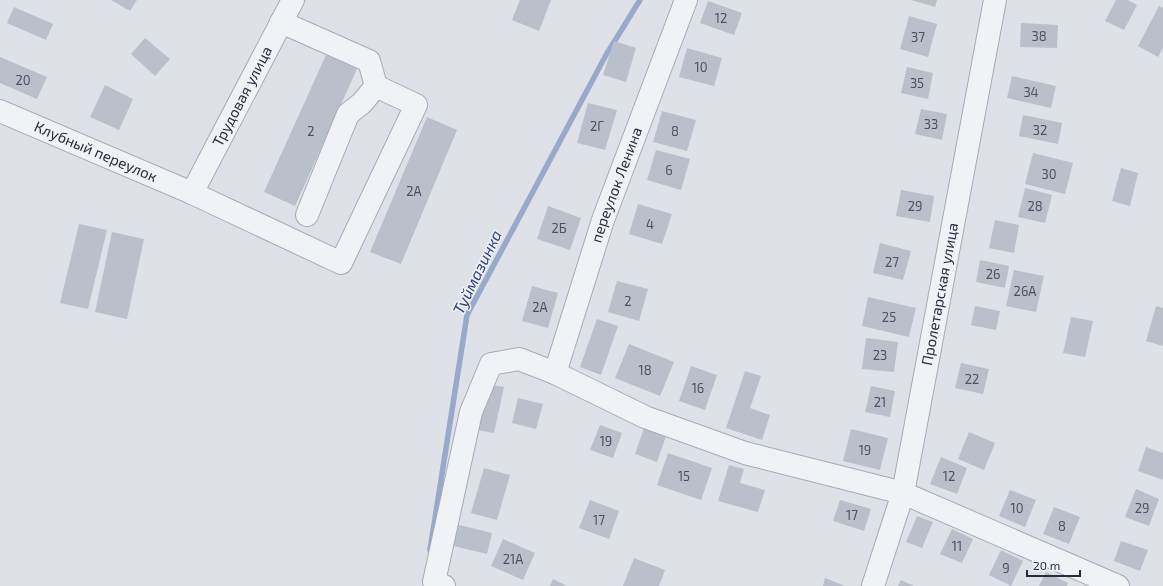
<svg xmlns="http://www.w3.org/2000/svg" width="1163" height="586" viewBox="0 0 1163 586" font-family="'Exo 2',sans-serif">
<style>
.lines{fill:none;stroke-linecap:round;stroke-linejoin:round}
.stream{stroke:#98a9c9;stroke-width:5.5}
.building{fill:#bbbfcb}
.minor-casing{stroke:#a7abb5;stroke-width:24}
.minor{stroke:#f1f2f6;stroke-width:22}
.labels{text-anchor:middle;stroke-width:3;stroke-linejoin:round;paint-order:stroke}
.number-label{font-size:13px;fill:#4c5162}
.street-label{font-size:15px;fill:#272c3f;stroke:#edf0f6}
.water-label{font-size:16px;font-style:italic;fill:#304573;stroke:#edf0f6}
</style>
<rect width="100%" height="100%" fill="#dee1e8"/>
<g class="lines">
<polyline class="stream" points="430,550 467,315 606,55 640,0"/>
</g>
<g class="building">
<polygon points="111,0 137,0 130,11"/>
<polygon points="520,0 551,0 539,31 512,20"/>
<polygon points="911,0 937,0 935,7"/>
<polygon points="1116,0 1128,0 1137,5 1124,30 1105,21"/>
<polygon points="708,1 742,13 734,35 700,23"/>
<polygon points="1159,6 1163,8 1163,48 1158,57 1138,46"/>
<polygon points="14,7 53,24 46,40 7,23"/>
<polygon points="909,16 937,24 928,57 900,49"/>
<polygon points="1021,23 1058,25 1057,48 1020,47"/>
<polygon points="145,38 170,59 155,76 131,54"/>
<polygon points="614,41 636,48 626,82 603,75"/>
<polygon points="687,48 722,58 714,86 679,77"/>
<polygon points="326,55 357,69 295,206 264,192"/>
<polygon points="0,57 47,77 37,99 0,83"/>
<polygon points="907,67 933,73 928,99 901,93"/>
<polygon points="1012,76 1056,86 1051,108 1007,98"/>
<polygon points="105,85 133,99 119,130 90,117"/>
<polygon points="588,103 617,110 605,150 577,143"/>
<polygon points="921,109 947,114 942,140 915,134"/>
<polygon points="662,111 696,120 687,151 653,142"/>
<polygon points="1023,115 1062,123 1058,144 1019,136"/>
<polygon points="427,117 457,130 401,264 370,252"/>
<polygon points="656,150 690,159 681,190 647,180"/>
<polygon points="1033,153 1073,163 1065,194 1025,184"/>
<polygon points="1121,168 1138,173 1130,206 1112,201"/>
<polygon points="1025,188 1052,195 1045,223 1018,217"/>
<polygon points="901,190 934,196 930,222 896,216"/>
<polygon points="638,204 672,214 662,244 629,234"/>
<polygon points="548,206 581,218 570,250 537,239"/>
<polygon points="995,220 1019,225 1014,253 989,248"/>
<polygon points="79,224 107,230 88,309 60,303"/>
<polygon points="112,232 144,239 127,319 95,312"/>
<polygon points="880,243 911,251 903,280 873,273"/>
<polygon points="980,260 1009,266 1005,288 976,282"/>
<polygon points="1014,270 1044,276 1036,312 1006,306"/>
<polygon points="617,281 648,289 639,321 608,312"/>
<polygon points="532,286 558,293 548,328 522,321"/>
<polygon points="868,297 916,308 909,337 862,326"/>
<polygon points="975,306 1000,311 996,330 971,325"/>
<polygon points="1156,306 1163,308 1163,346 1146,341"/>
<polygon points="1071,317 1093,321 1085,357 1063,353"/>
<polygon points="597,319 618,326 601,375 580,367"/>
<polygon points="866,338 898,342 894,372 862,369"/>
<polygon points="629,344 674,362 660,396 615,378"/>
<polygon points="961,363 989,369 983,394 955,388"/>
<polygon points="691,366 717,375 705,410 679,401"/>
<polygon points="745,371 761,376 750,408 770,415 762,440 726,428"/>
<polygon points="487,384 504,387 494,433 477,430"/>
<polygon points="871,386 895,391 890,417 865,412"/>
<polygon points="518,398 543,404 536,429 512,423"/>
<polygon points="600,425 622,433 613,458 590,450"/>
<polygon points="644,428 666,436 657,462 635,454"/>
<polygon points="851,429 888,438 880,470 843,461"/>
<polygon points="969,432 995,443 984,470 958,459"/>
<polygon points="1146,447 1163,453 1163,480 1138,471"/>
<polygon points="668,453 712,468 701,500 657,485"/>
<polygon points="941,457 967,468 957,494 930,484"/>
<polygon points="729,465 744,469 740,483 765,490 758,512 718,501"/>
<polygon points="484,468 510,475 497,520 471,513"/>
<polygon points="1136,489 1159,499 1149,526 1125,517"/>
<polygon points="1010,490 1036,500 1025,527 999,516"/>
<polygon points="590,500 619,511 609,539 579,528"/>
<polygon points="840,500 871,509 864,531 833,521"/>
<polygon points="1054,507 1080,517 1069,544 1043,534"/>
<polygon points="917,516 933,522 922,548 906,542"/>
<polygon points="455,524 492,533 487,554 449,545"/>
<polygon points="952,529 973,539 962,563 940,554"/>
<polygon points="503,539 535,553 523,580 491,566"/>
<polygon points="1121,541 1148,550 1140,571 1114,561"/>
<polygon points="1001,550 1023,561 1011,586 989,575"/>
<polygon points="634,558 665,570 659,586 623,586"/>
<polygon points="1046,572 1068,583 1067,586 1039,586"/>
<polygon points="825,578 845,586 823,586"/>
<polygon points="553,579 567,586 550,586"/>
<polygon points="901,580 914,586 898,586"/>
</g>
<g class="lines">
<defs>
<g id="minor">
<path id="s1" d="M0,111L192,193L341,263L416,105L376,86L369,61L281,22"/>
<path id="s2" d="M192,193L293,0"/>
<polyline points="307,215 348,114 362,103 376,86"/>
<path id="s3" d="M555,373L603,220L686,0"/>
<polyline points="444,586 434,582 471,412 491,364 519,359 555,373 645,417 745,453 903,493 1118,586"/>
<path id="s4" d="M873,586L903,493L995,0"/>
</g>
</defs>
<use href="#minor" class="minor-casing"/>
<use href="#minor" class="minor"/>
</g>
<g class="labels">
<g class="number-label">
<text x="721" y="23">12</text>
<text x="1039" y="41">38</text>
<text x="918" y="42">37</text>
<text x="701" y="72">10</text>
<text x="23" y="85">20</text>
<text x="917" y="88">35</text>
<text x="1031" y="97">34</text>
<text x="931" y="129">33</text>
<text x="597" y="131">2Г</text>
<text x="1040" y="135">32</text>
<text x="311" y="136">2</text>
<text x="675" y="136">8</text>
<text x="669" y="175">6</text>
<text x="1049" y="179">30</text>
<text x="414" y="196">2А</text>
<text x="915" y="211">29</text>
<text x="1035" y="211">28</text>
<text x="650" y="229">4</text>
<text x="559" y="233">2Б</text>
<text x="892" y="267">27</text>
<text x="993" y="279">26</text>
<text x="1025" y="296">26А</text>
<text x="628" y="306">2</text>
<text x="540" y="312">2А</text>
<text x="889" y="322">25</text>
<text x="880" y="360">23</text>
<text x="645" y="375">18</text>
<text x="972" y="384">22</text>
<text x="698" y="393">16</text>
<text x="880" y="407">21</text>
<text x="606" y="446">19</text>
<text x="865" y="455">19</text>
<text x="684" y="481">15</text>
<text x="949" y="481">12</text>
<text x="1017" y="513">10</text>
<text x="1142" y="513">29</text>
<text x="852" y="520">17</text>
<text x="599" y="525">17</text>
<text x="1062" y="531">8</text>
<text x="957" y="551">11</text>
<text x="513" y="564">21А</text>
<text x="1006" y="573">9</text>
</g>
<g class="street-label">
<text dy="5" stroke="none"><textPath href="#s2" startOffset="109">Трудовая улица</textPath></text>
<text dy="5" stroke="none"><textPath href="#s1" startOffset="104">Клубный переулок</textPath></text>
<text dy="5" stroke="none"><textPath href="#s3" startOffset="198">переулок Ленина</textPath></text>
<text dy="5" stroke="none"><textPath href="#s4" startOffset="300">Пролетарская улица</textPath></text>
</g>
<g class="water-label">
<text transform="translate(477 272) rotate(-64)" y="6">Туймазинка</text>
</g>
</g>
<path d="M1027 570v6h53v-6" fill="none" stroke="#272c3f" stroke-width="2"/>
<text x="1033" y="570" font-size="12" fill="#272c3f" stroke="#edf0f6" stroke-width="3" paint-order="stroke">20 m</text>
</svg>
